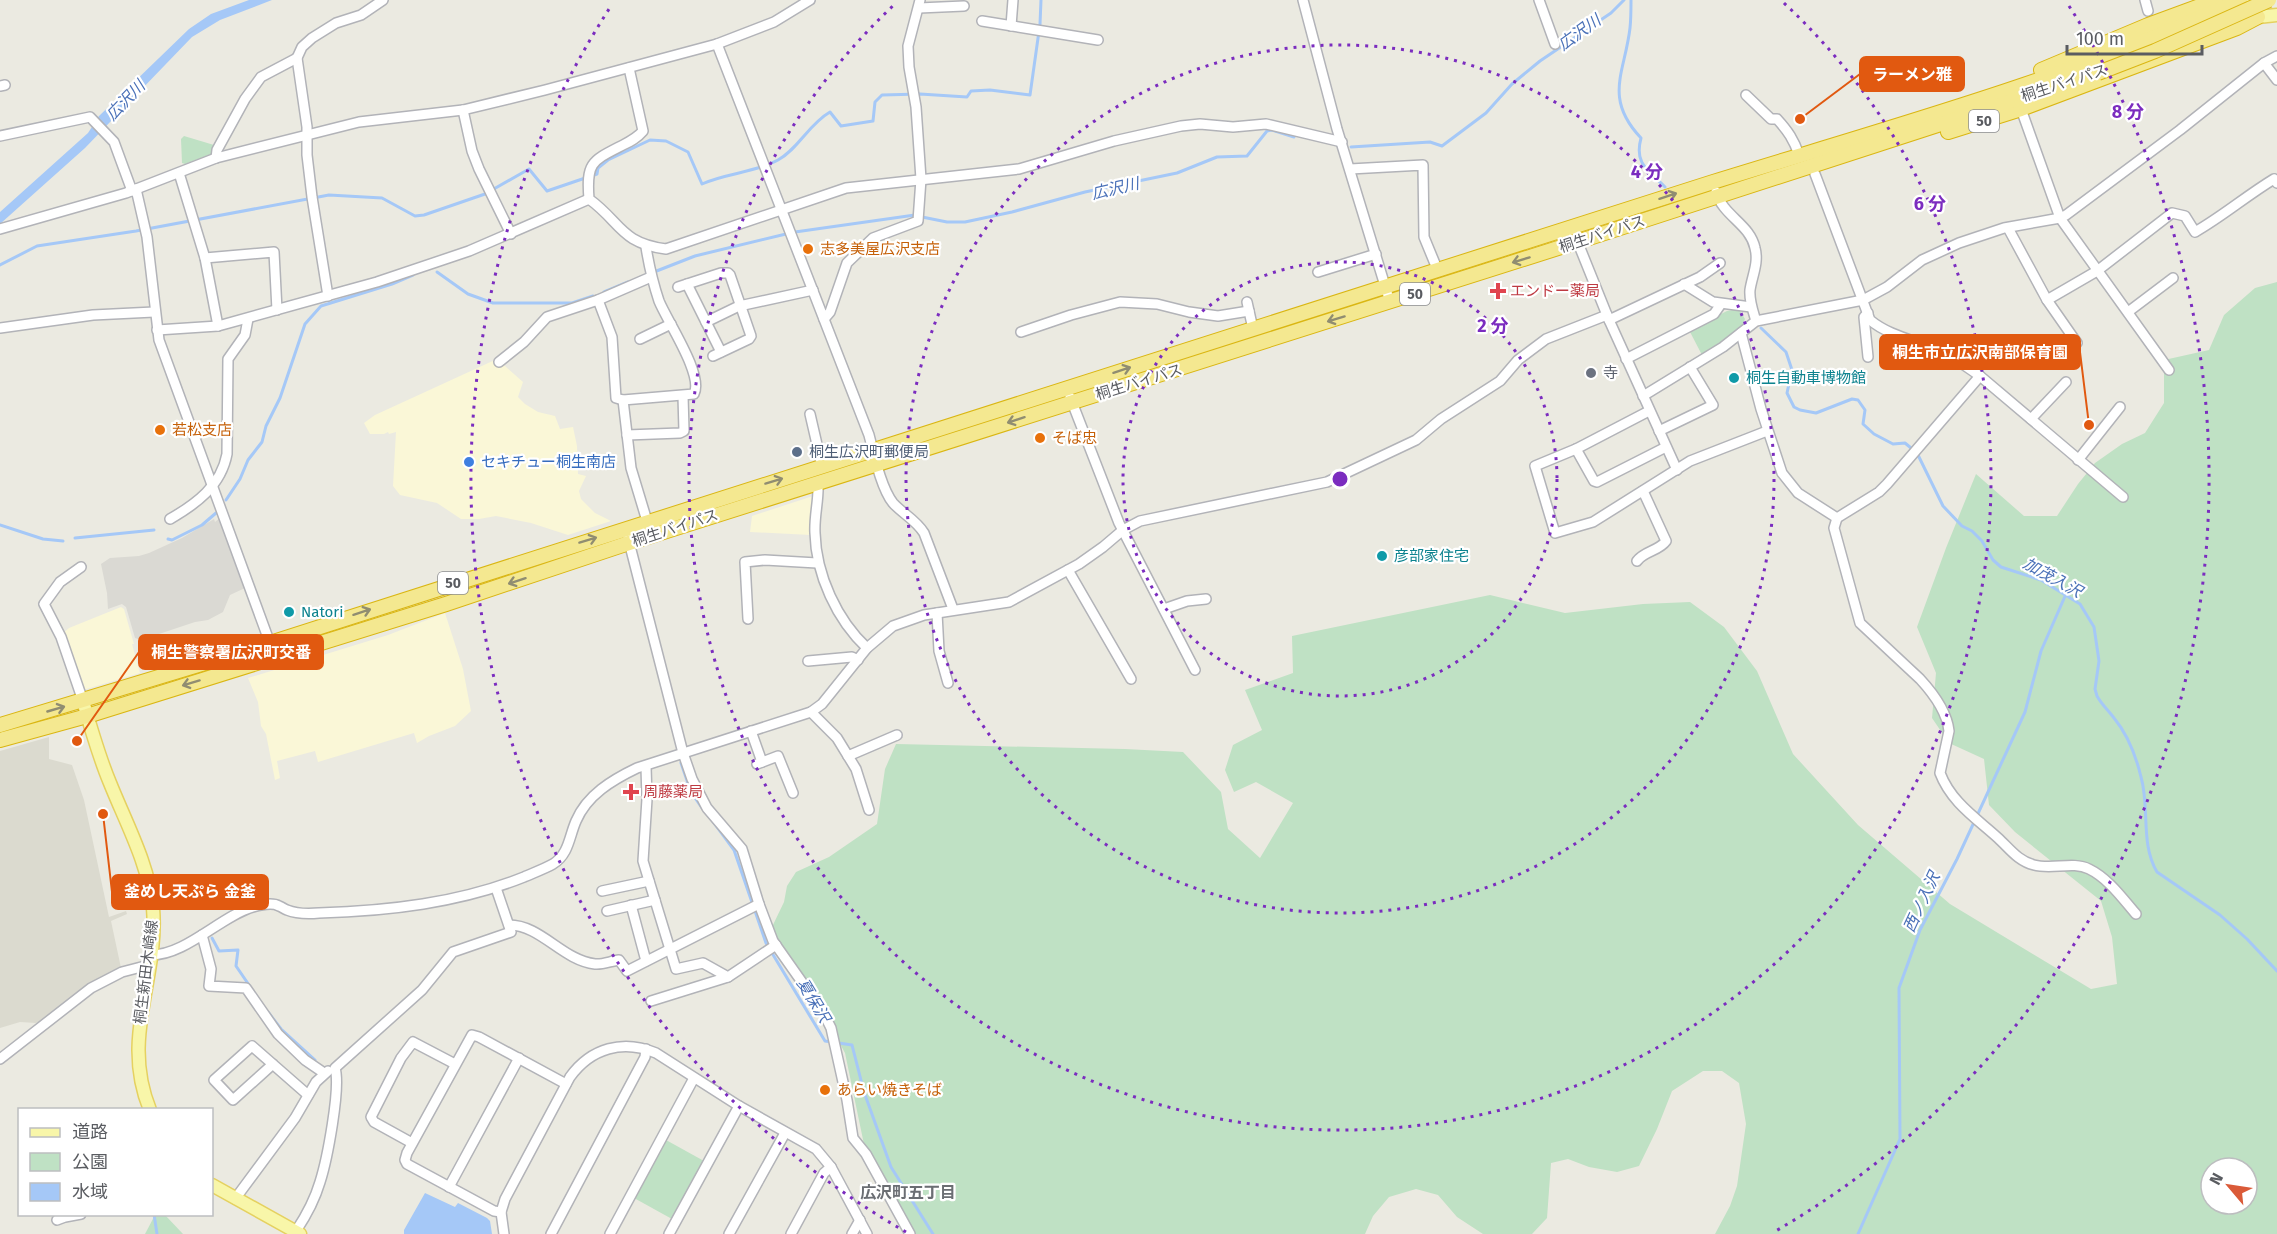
<svg xmlns="http://www.w3.org/2000/svg" width="2277" height="1234" viewBox="0 0 2277 1234" font-family="'Fira Sans','Noto Sans JP',sans-serif">
<style>
.commercial{fill:#faf7d7}
.industrial{fill:#dad9d3}
.education{fill:#dbdacf}
.green{fill:#bfe1c4;fill-rule:evenodd}
.water{fill:#a5c8f7}
.lines{fill:none;stroke-linecap:round;stroke-linejoin:round}
.stream{stroke:#a5c8f7;stroke-width:3}
.minor-casing{stroke:#b2b3b8;stroke-width:12}
.major-casing{stroke:#e5d160;stroke-width:15}
.highway-casing{stroke:#dab612;stroke-width:16}
.minor{stroke:#fff;stroke-width:9}
.major{stroke:#f8f6a9;stroke-width:12}
.highway{stroke:#f4e890;stroke-width:14}
.highway-bridge-casing{stroke:#dab612;stroke-width:16;stroke-linecap:butt}
.highway-bridge{stroke:#f4e890;stroke-width:14}
.oneway{stroke:#908d71}
.ring{fill:none;stroke:#7b2cbf;stroke-width:3;stroke-dasharray:3 6}
.food-dot{fill:#e8710a;stroke:#fff;stroke-width:2}
.health-dot{fill:#e0444e;stroke:#fff;stroke-width:2}
.worship-dot{fill:#6b7280;stroke:#fff;stroke-width:2}
.culture-dot{fill:#0f9aa8;stroke:#fff;stroke-width:2}
.service-dot{fill:#5c6f8a;stroke:#fff;stroke-width:2}
.shop-dot{fill:#3f7fe0;stroke:#fff;stroke-width:2}
.labels{text-anchor:middle;stroke-width:4.5;stroke-linejoin:round;paint-order:stroke}
.shield{fill:#fff;stroke:#8c8d90;stroke-width:1.5}
.shield-label{font-size:14px;font-weight:bold;fill:#5a5c61}
.street-label{font-size:15px;fill:#5a5c61;stroke:#fff}
.food-label{font-size:15px;fill:#c56008;stroke:#fff;text-anchor:start}
.health-label{font-size:15px;fill:#be3a42;stroke:#fff;text-anchor:start}
.worship-label{font-size:15px;fill:#5b616d;stroke:#fff;text-anchor:start}
.culture-label{font-size:15px;fill:#0d838f;stroke:#fff;text-anchor:start}
.service-label{font-size:15px;fill:#4e5e75;stroke:#fff;text-anchor:start}
.shop-label{font-size:15px;fill:#366cbe;stroke:#fff;text-anchor:start}
.water-label{font-size:16px;font-style:italic;fill:#4a71b8;stroke:#fff}
.neighbourhood-label{font-size:16px;font-weight:bold;fill:#6b6e73;stroke:#fff}
.centre{fill:#7b2cbf;stroke:#fff;stroke-width:3}
.ring-label{font-size:18px;text-anchor:middle;font-weight:bold;fill:#7b2cbf;stroke:#fff;stroke-width:4.5;stroke-linejoin:round;paint-order:stroke}
.leader{fill:none;stroke:#e15910;stroke-width:2}
.callout-dot{fill:#e15910;stroke:#fff;stroke-width:2}
.callout{fill:#e15910;stroke:#e15910;stroke-width:2}
.callout-label{font-size:16px;text-anchor:middle;font-weight:bold;fill:#fff}
</style>
<rect width="100%" height="100%" fill="#ebeae1"/>
<g class="commercial">
<polygon points="497,359 523,382 518,397 525,404 538,412 555,416 560,429 573,427 577,446 578,474 586,476 579,491 581,499 595,513 611,521 568,535 531,523 496,516 479,519 461,519 437,503 400,495 393,486 396,432 389,434 388,432 384,434 370,434 364,423 375,415"/>
<polygon points="813,496 811,535 750,532 752,516"/>
<polygon points="121,607 124,609 134,644 132,644 140,673 83,690 63,633 69,628"/>
<polygon points="445,613 463,669 471,711 455,726 429,736 417,743 414,733 318,762 315,751 277,761 280,778 275,780 266,734 261,726 258,702 248,678 388,635"/>
</g>
<polygon class="industrial" points="220,518 245,588 230,595 223,612 208,620 195,622 159,634 151,639 144,641 135,638 126,607 122,604 108,609 107,593 101,564 110,558 139,556 149,553 182,538 214,519 215,522"/>
<polygon class="education" points="49,737 49,759 72,765 84,800 109,917 126,911 127,914 111,921 121,968 98,978 50,1017 36,1023 20,1022 0,1028 0,751"/>
<g class="green">
<polygon points="184,136 214,145 214,153 185,164 182,163 181,139"/>
<path d="M2277,282V1234H1715L1730,1206L1737,1186L1746,1124L1739,1083L1722,1071H1703L1672,1091L1657,1129L1639,1166L1617,1172L1589,1167L1568,1159L1551,1163L1547,1218L1532,1234H1483L1457,1217L1438,1195L1416,1189L1389,1197L1373,1216L1365,1234H911L866,1154L845,1053L823,1012L776,940L772,927L784,902L787,886L796,872L829,857L877,824L885,769L896,744L1125,749L1183,752L1221,792L1228,829L1260,858L1293,803L1256,782L1234,792L1225,770L1233,745L1262,730L1245,690L1293,673L1292,636L1490,595L1565,613L1643,604L1690,602L1724,627L1757,671L1793,754L1858,825L1950,904L2091,989L2117,984L2112,937L2101,901L2015,832L1989,805L1984,759L1949,743L1932,718L1936,673L1917,627L1946,548L1976,474L2024,516H2057L2078,484L2095,463L2122,444L2145,433L2164,403V360L2209,350L2224,315L2255,288ZM2211,1168H2247V1204H2211Z"/>
<polygon points="1739,309 1745,319 1740,330 1702,355 1689,330 1727,311"/>
<polygon points="666,1140 704,1161 672,1219 634,1198"/>
<polygon points="155,1215 165,1215 183,1234 145,1234"/>
</g>
<g class="water">
<polygon points="249,0 272,0 220,20 192,37 85,148 0,224 0,212 88,133 99,116 189,29 211,14"/>
<polygon points="425,1193 455,1207 458,1203 487,1218 490,1221 492,1234 404,1234 404,1230"/>
</g>
<g class="lines">
<g class="stream">
<path d="M1631,0C1631,9 1631,19 1630,28C1625,72 1603,98 1641,138C1634,164 1648,170 1665,187"/>
<polyline points="1351,147 1430,142 1442,146 1486,113 1512,84 1540,61 1611,13 1624,0"/>
<polyline points="922,217 947,222 965,222 1012,212 1085,192 1177,173 1217,157 1247,156 1267,131 1272,130 1294,137"/>
<polyline points="795,232 915,215"/>
<path d="M0,265L37,246L136,231L329,195L382,198L415,216L424,215L485,194L529,169L547,191L597,174L598,168L608,160L650,140L666,141L688,152L702,184C726,173 754,173 778,160C798,149 809,124 830,112L841,126L873,121L875,102L882,95L920,94L967,97L971,91L990,90L1030,95L1040,24L1041,0"/>
<polyline points="437,272 468,294 493,303 572,303 593,296"/>
<polyline points="654,272 695,256 786,234"/>
<polyline points="604,292 628,282"/>
<path d="M1761,328L1786,352L1792,370L1787,393L1794,407L1800,410L1816,413L1852,399L1858,400L1865,410L1863,424L1874,434L1893,444L1905,443L1911,448L1918,455L1943,506L1962,526L1972,531L1982,541L1993,560L2001,567L2041,580L2080,604L2094,627L2099,661L2095,689L2097,696C2102,705 2108,710 2114,718C2128,735 2136,756 2141,777C2150,808 2140,843 2157,872L2220,915L2247,939L2277,971"/>
<polyline points="226,500 240,479 248,460 262,442 266,426 280,398 305,324 321,306 392,284 413,275"/>
<polyline points="0,525 43,539 63,541"/>
<polyline points="75,538 154,530"/>
<polyline points="168,539 172,540 202,525 216,513"/>
<polyline points="681,763 691,792 702,808"/>
<polyline points="712,820 734,850 766,943 825,1041 852,1045 864,1092 891,1167 933,1234"/>
<polyline points="212,938 219,951 238,950 236,966 249,985"/>
<polyline points="268,1012 281,1029 315,1060"/>
<polyline points="154,1214 157,1234"/>
<polyline points="1858,1234 1900,1139 1899,988 1920,930 1957,859 2025,712 2041,651 2066,594"/>
</g>
<defs>
<g id="minor">
<polyline points="1303,0 1337,129 1390,302"/>
<polyline points="1539,0 1555,44"/>
<polyline points="2145,0 2148,11"/>
<polyline points="919,8 964,6"/>
<polyline points="982,21 1098,40"/>
<polyline points="1011,26 1013,0"/>
<path d="M717,44L869,435C874,454 881,488 893,503C903,514 916,520 924,533L953,609"/>
<polyline points="2264,63 2277,80"/>
<path d="M629,68L643,131C637,138 631,141 623,145C592,161 586,162 589,199C621,222 620,243 666,249L846,188L1019,169L1114,141L1181,126L1200,124L1233,127L1266,124L1342,142"/>
<polyline points="0,86 5,85"/>
<path d="M1746,95L1771,119H1777C1788,131 1794,140 1799,155"/>
<polyline points="2021,109 2060,218 2169,370"/>
<polyline points="463,110 472,151 479,169 511,234"/>
<polyline points="0,136 90,117 114,142 132,191"/>
<polyline points="216,158 217,150 245,99 261,77 297,58"/>
<polyline points="1350,169 1423,165 1424,237 1438,271"/>
<polyline points="179,173 205,258 218,326"/>
<path d="M1815,174L1870,320C1889,336 1917,341 1940,351C1954,357 1967,367 1980,376L2123,497"/>
<polyline points="136,189 147,237 159,340 271,646"/>
<path d="M1716,192C1723,216 1750,224 1755,248C1759,263 1752,276 1750,290C1749,301 1753,311 1756,321"/>
<polyline points="2008,228 2047,300 2077,343"/>
<polyline points="0,229 126,193 216,158 359,122 463,110 545,90 717,44 774,22 810,0"/>
<polyline points="1576,238 1609,320 1677,470"/>
<polyline points="205,258 274,252 277,310"/>
<polyline points="1318,272 1376,254"/>
<polyline points="687,284 721,352"/>
<polyline points="1684,284 1713,302 1751,307"/>
<polyline points="678,287 721,273 728,273 730,275 751,336 749,339 713,356"/>
<polyline points="328,296 312,197 307,155 307,127 297,58 302,47 312,38 336,23 361,15 383,0"/>
<path d="M598,300L612,337L616,398L623,400L694,394C704,375 667,321 659,301C653,283 649,266 646,247"/>
<path d="M2047,300L2097,271L2172,213L2185,216L2195,232C2223,216 2246,196 2274,179L2277,183"/>
<polyline points="1247,302 1253,329"/>
<polyline points="2128,312 2173,278"/>
<polyline points="1868,313 1864,317 1868,357"/>
<polyline points="824,319 830,312 847,263 873,238 918,221 921,179 916,107 909,67 908,46 920,0"/>
<polyline points="1609,320 1700,277 1720,263"/>
<polyline points="706,322 739,306 813,290"/>
<polyline points="0,328 93,315 154,312"/>
<polyline points="157,330 218,326 377,282 469,251 589,199"/>
<polyline points="1021,332 1071,315 1120,302 1157,304 1189,312 1218,316 1249,311"/>
<polyline points="1741,333 1761,409 1782,473 1798,493 1837,518"/>
<polyline points="640,339 671,324"/>
<polyline points="1626,359 1714,314 1721,304"/>
<polyline points="499,362 524,342 547,317 598,300 651,277"/>
<polyline points="1643,396 1723,347 1756,321 1863,300 1887,287 1922,260 1959,243 2004,228 2060,218 2066,215 2180,130 2264,63 2277,56"/>
<polyline points="1070,397 1119,523 1195,670"/>
<polyline points="623,400 631,468 647,521"/>
<polyline points="1649,411 1576,449 1535,466 1555,533 1593,522 1690,461 1767,431"/>
<polyline points="810,414 822,466"/>
<polyline points="2031,419 2066,382"/>
<polyline points="1659,431 1713,405 1690,367"/>
<polyline points="627,435 680,433 684,431 683,396"/>
<polyline points="1576,449 1594,481 1597,482 1666,447"/>
<polyline points="2078,460 2120,407"/>
<path d="M818,483C819,500 814,516 815,533C816,575 837,620 867,648"/>
<path d="M1837,518L1834,528L1860,623L1920,679C1932,692 1947,712 1949,731L1940,773C1951,802 1976,818 1998,838C2010,849 2018,861 2034,865C2052,870 2073,861 2089,869C2108,878 2123,899 2136,914"/>
<polyline points="1837,518 1879,492 1887,484 1980,376"/>
<path d="M170,519C196,504 221,486 227,454L228,359L245,335L248,319"/>
<polyline points="628,538 683,753 692,779 707,808 742,849 759,904 773,941 823,1012 831,1028 847,1100 853,1138 866,1154 910,1234"/>
<path d="M1637,561C1644,551 1659,551 1666,541L1643,491"/>
<polyline points="81,567 60,582 44,604 61,637 83,701"/>
<polyline points="1068,570 1131,679"/>
<polyline points="1164,609 1187,601 1206,599"/>
<polyline points="937,613 939,651 948,683"/>
<polyline points="748,619 745,562 765,560 817,563"/>
<polyline points="808,661 852,657 858,660"/>
<polyline points="811,712 837,738 856,769 869,810"/>
<polyline points="751,731 762,762"/>
<polyline points="848,756 897,735"/>
<polyline points="757,764 778,756 793,793"/>
<polyline points="646,767 647,799 643,861 676,969 703,963 728,977 776,945"/>
<polyline points="602,891 649,881"/>
<polyline points="631,905 646,961"/>
<polyline points="607,911 655,900"/>
<path d="M509,925C541,925 562,960 595,964C602,965 611,961 619,960L627,971L759,904"/>
<polyline points="202,935 211,969 209,986 246,988 278,1034 305,1060 324,1073"/>
<path d="M151,955C186,955 221,916 253,907C260,905 272,902 279,906C282,907 284,909 287,910C297,914 308,914 319,913C388,911 459,903 524,877C533,873 544,869 553,864C569,854 569,837 576,821C587,795 612,780 637,768L811,712L822,704L867,648L893,626L924,615L1009,602L1079,564L1103,547L1123,530L1140,521L1327,482L1416,440L1441,419L1500,381L1518,360L1546,339L1607,315"/>
<polyline points="651,1001 728,977"/>
<polyline points="0,1059 91,988 122,972 149,965"/>
<polyline points="273,1064 233,1100 214,1080 252,1046 308,1095"/>
<polyline points="412,1143 374,1122 371,1117 401,1058 413,1042 455,1064"/>
<polyline points="449,1187 519,1058"/>
<polyline points="235,1199 295,1118 316,1082 328,1071"/>
<polyline points="501,1212 494,1211 407,1164 405,1160 407,1153 472,1035 479,1037 566,1084"/>
<polyline points="57,1220 65,1217 81,1214"/>
<path d="M296,1231C306,1216 315,1199 320,1182C327,1160 341,1088 335,1068L422,990L453,952L511,932L496,888"/>
<path d="M504,1234L501,1212L505,1199L570,1077C591,1048 623,1039 656,1053L739,1106L816,1149L831,1167L867,1234"/>
<polyline points="551,1234 645,1057 646,1049"/>
<polyline points="610,1234 694,1078"/>
<polyline points="669,1234 739,1106"/>
<polyline points="729,1234 785,1133"/>
<polyline points="791,1234 824,1173 831,1167"/>
<polyline points="852,1234 860,1220"/>
</g>
<g id="major">
<polyline points="2250,0 2258,17 2277,15"/>
<path d="M83,701C91,729 99,757 110,783C126,823 149,865 153,908C159,979 120,1037 150,1110"/>
<polyline points="212,1185 300,1234"/>
</g>
<g id="highway">
<polyline points="2041,70 2148,25 2216,0"/>
<polyline points="1948,132 2021,109 2237,28 2258,17"/>
<path d="M0,725L251,649L1713,182C1891,127 2071,78 2240,0"/>
<polyline points="0,740 87,716 446,604 629,543 1577,242 2098,73"/>
</g>
</defs>
<use href="#minor" class="minor-casing"/>
<use href="#major" class="major-casing"/>
<use href="#highway" class="highway-casing"/>
<use href="#minor" class="minor"/>
<use href="#major" class="major"/>
<use href="#highway" class="highway"/>
<defs>
<polyline id="highway-bridge" points="2098,73 2155,51 2269,0"/>
</defs>
<use href="#highway-bridge" class="highway-bridge-casing"/>
<use href="#highway-bridge" class="highway-bridge"/>
</g>
<defs><path id="oneway-shaft" d="M-6 0H5M1.5-3L5.5 0L1.5 3" fill="none" stroke-width="1.6" stroke-linecap="round" stroke-linejoin="round" transform="scale(1.5)"/></defs>
<g class="oneway">
<use href="#oneway-shaft" transform="translate(1668 196) rotate(-18)"/>
<use href="#oneway-shaft" transform="translate(1521 260) rotate(163)"/>
<use href="#oneway-shaft" transform="translate(1336 319) rotate(163)"/>
<use href="#oneway-shaft" transform="translate(1122 370) rotate(-18)"/>
<use href="#oneway-shaft" transform="translate(1016 420) rotate(162)"/>
<use href="#oneway-shaft" transform="translate(774 481) rotate(-17)"/>
<use href="#oneway-shaft" transform="translate(588 540) rotate(-17)"/>
<use href="#oneway-shaft" transform="translate(517 581) rotate(162)"/>
<use href="#oneway-shaft" transform="translate(362 612) rotate(-18)"/>
<use href="#oneway-shaft" transform="translate(191 683) rotate(163)"/>
<use href="#oneway-shaft" transform="translate(56 709) rotate(-16)"/>
</g>
<g class="ring">
<circle cx="1340" cy="479" r="217"/>
<circle cx="1340" cy="479" r="434"/>
<path d="M1784 3A651 651 0 1 1 896 3"/>
<path d="M906 1232A869 869 0 0 1 611 6M2069 6A869 869 0 0 1 1774 1232"/>
</g>
<g class="food-dot">
<circle cx="808" cy="249" r="6"/>
<circle cx="160" cy="430" r="6"/>
<circle cx="1040" cy="438" r="6"/>
<circle cx="825" cy="1090" r="6"/>
</g>
<g class="health-dot">
<path d="M1495 282h6v6h6v6h-6v6h-6v-6h-6v-6h6z"/>
<path d="M628 783h6v6h6v6h-6v6h-6v-6h-6v-6h6z"/>
</g>
<circle class="worship-dot" cx="1591" cy="373" r="6"/>
<g class="culture-dot">
<circle cx="1734" cy="378" r="6"/>
<circle cx="1382" cy="556" r="6"/>
<circle cx="289" cy="612" r="6"/>
</g>
<circle class="service-dot" cx="797" cy="452" r="6"/>
<circle class="shop-dot" cx="469" cy="462" r="6"/>
<g class="labels">
<g class="shield">
<rect x="1969" y="110" width="30" height="22" rx="4.5"/>
<rect x="1400" y="283" width="30" height="22" rx="4.5"/>
<rect x="438" y="572" width="30" height="22" rx="4.5"/>
</g>
<g class="shield-label">
<text x="1984" y="126">50</text>
<text x="1415" y="299">50</text>
<text x="453" y="588">50</text>
</g>
<g class="street-label">
<text transform="translate(2064 83) rotate(-18)" y="5">桐生バイパス</text>
<text transform="translate(1602 234) rotate(-18)" y="5">桐生バイパス</text>
<text transform="translate(1139 382) rotate(-17)" y="5">桐生バイパス</text>
<text transform="translate(675 528) rotate(-18)" y="5">桐生バイパス</text>
<text transform="translate(146 972) rotate(-83)" y="5">桐生新田木崎線</text>
</g>
<g class="food-label">
<text x="820" y="254">志多美屋広沢支店</text>
<text x="172" y="435">若松支店</text>
<text x="1052" y="443">そば忠</text>
<text x="837" y="1095">あらい焼きそば</text>
</g>
<g class="health-label">
<text x="1510" y="296">エンドー薬局</text>
<text x="643" y="797">周藤薬局</text>
</g>
<g class="worship-label">
<text x="1603" y="378">寺</text>
</g>
<g class="culture-label">
<text x="1746" y="383">桐生自動車博物館</text>
<text x="1394" y="561">彦部家住宅</text>
<text x="301" y="617">Natori</text>
</g>
<g class="service-label">
<text x="809" y="457">桐生広沢町郵便局</text>
</g>
<g class="shop-label">
<text x="481" y="467">セキチュー桐生南店</text>
</g>
<g class="water-label">
<text transform="translate(1579 32) rotate(-36)" y="6">広沢川</text>
<text transform="translate(125 100) rotate(-46)" y="6">広沢川</text>
<text transform="translate(1115 188) rotate(-13)" y="6">広沢川</text>
<text transform="translate(2053 577) rotate(29)" y="6">加茂入沢</text>
<text transform="translate(1921 902) rotate(-65)" y="6">西ノ入沢</text>
<text transform="translate(814 1000) rotate(59)" y="6">夏保沢</text>
</g>
<g class="neighbourhood-label">
<text x="908" y="1198">広沢町五丁目</text>
</g>
</g>
<circle cx="1340" cy="479" r="9" class="centre"/>
<g class="ring-label">
<text x="2128" y="118">8 分</text>
<text x="1647" y="178">4 分</text>
<text x="1930" y="210">6 分</text>
<text x="1493" y="332">2 分</text>
</g>
<path class="leader" d="M1800 119L1860 74M2089 425L2080 352M77 741L139 652M103 814L112 892"/>
<g class="callout-dot">
<circle cx="1800" cy="119" r="6"/>
<circle cx="2089" cy="425" r="6"/>
<circle cx="77" cy="741" r="6"/>
<circle cx="103" cy="814" r="6"/>
</g>
<g class="callout">
<rect x="1860" y="57" width="104" height="34" rx="6"/>
<rect x="1880" y="335" width="200" height="34" rx="6"/>
<rect x="139" y="635" width="184" height="34" rx="6"/>
<rect x="112" y="875" width="156" height="34" rx="6"/>
</g>
<g class="callout-label">
<text x="1912" y="80">ラーメン雅</text>
<text x="1980" y="358">桐生市立広沢南部保育園</text>
<text x="231" y="658">桐生警察署広沢町交番</text>
<text x="190" y="897">釜めし天ぷら 金釜</text>
</g>
<rect x="18" y="1108" width="195" height="108" fill="#ffffff" stroke="#bdbec0" stroke-width="1.5"/>
<rect x="30" y="1128" width="30" height="9" fill="#f8f6a9" stroke="#bdbec0" stroke-width="1.5"/>
<text x="72" y="1138" font-size="18" fill="#5a5c61">道路</text>
<rect x="30" y="1153" width="30" height="18" fill="#bfe1c4" stroke="#bdbec0" stroke-width="1.5"/>
<text x="72" y="1168" font-size="18" fill="#5a5c61">公園</text>
<rect x="30" y="1183" width="30" height="18" fill="#a5c8f7" stroke="#bdbec0" stroke-width="1.5"/>
<text x="72" y="1198" font-size="18" fill="#5a5c61">水域</text>
<g transform="translate(2229 1186) rotate(299)"><circle r="28" fill="#ffffff" stroke="#bdbec0" stroke-width="1.5"/>
<path d="M0-4.5L10 22L0 15L-10 22Z" fill="#da5a38"/>
<text y="-9" font-size="16" font-weight="bold" text-anchor="middle" fill="#5a5c61">N</text>
</g>
<path d="M2067 45v9h135v-9" fill="none" stroke="#5a5c61" stroke-width="3"/>
<text x="2076" y="45" font-size="18" fill="#5a5c61" stroke="#ffffff" stroke-width="4.5" paint-order="stroke">100 m</text>
</svg>
